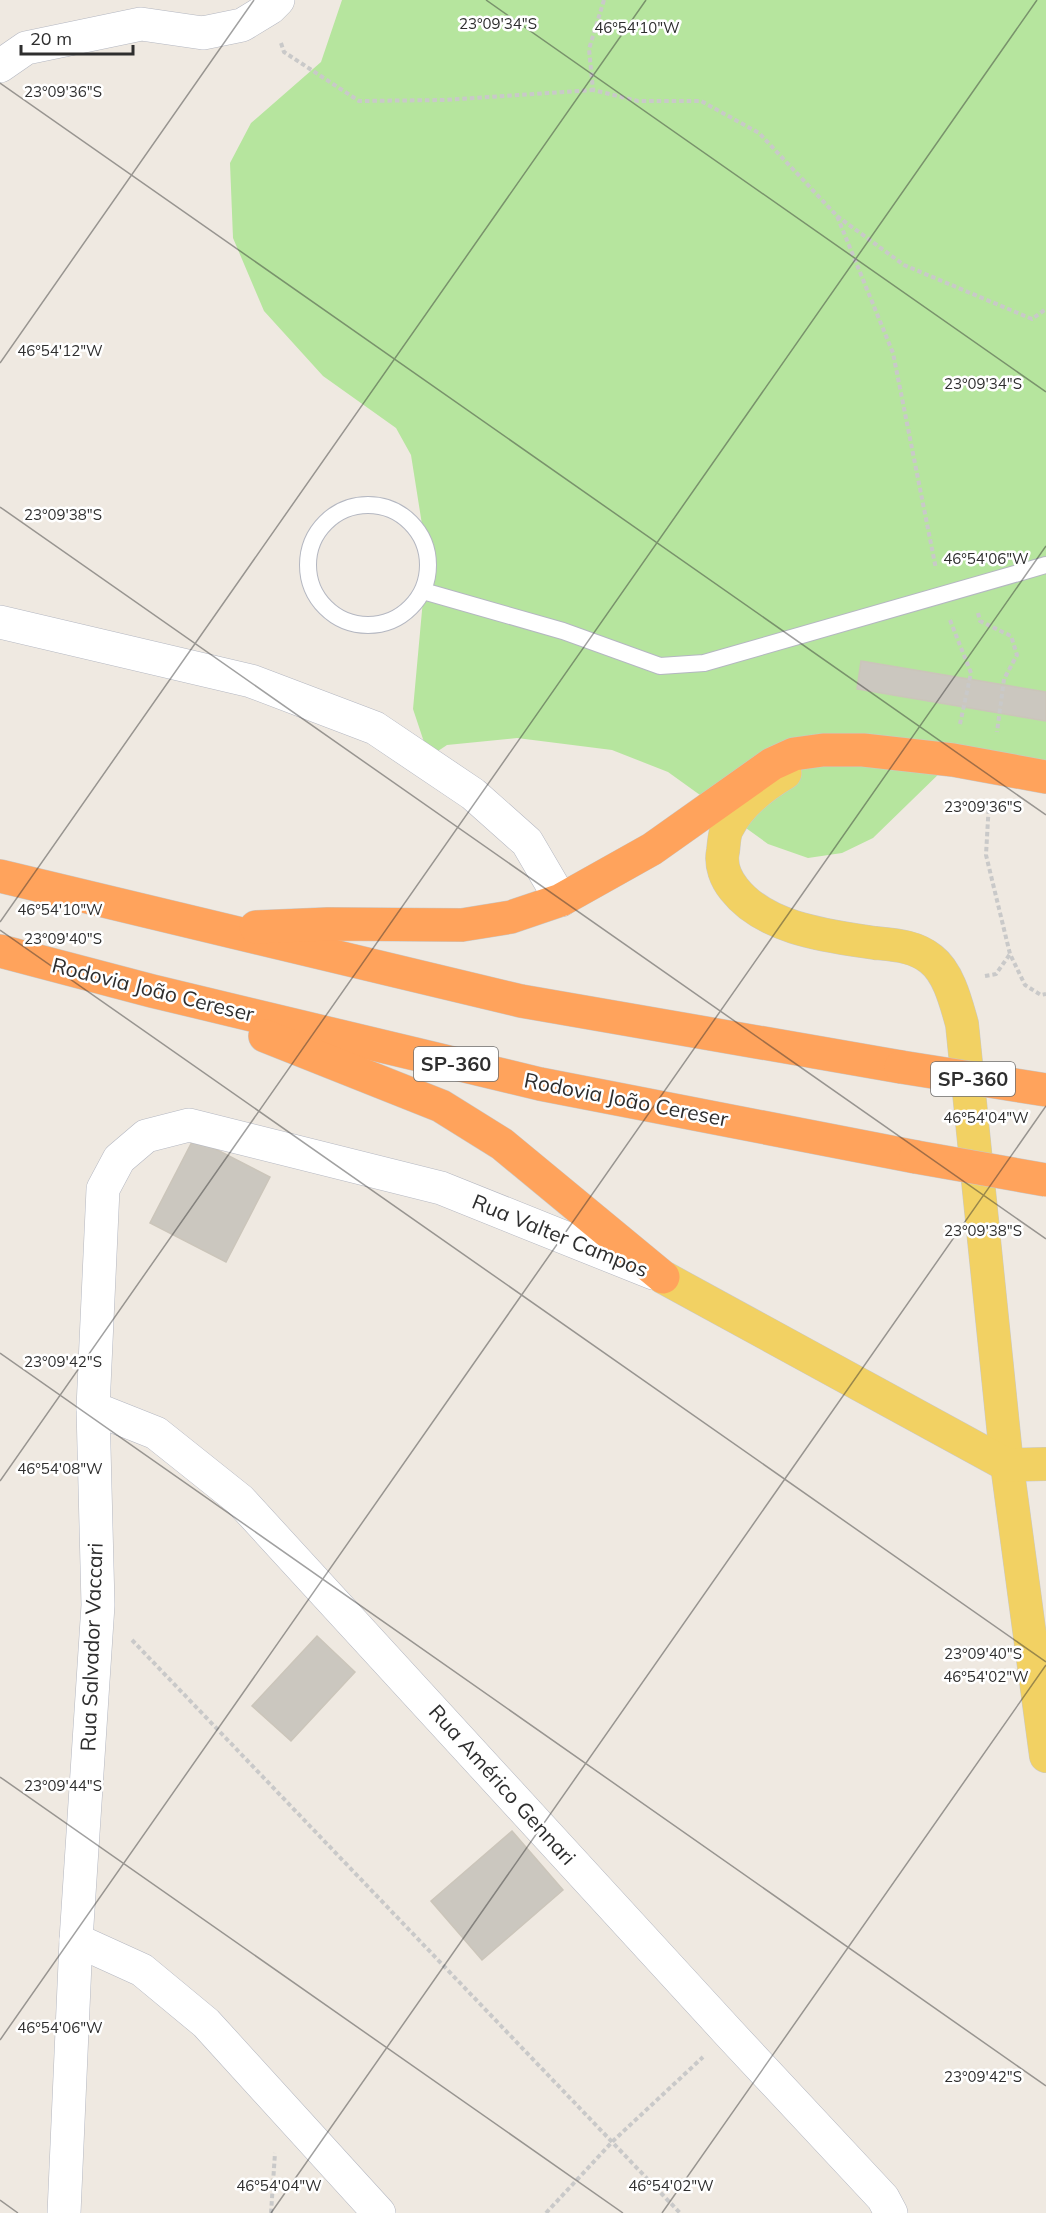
<svg xmlns="http://www.w3.org/2000/svg" width="1046" height="2213" viewBox="0 0 1046 2213" font-family="Mulish,sans-serif">
<style>
.green{fill:#b6e59e}
.building{fill:#cbc7bf;stroke:#cbc5ba;stroke-width:1.5}
.lines{fill:none;stroke-linecap:round;stroke-linejoin:round}
.service-casing{stroke:#b4b7c1;stroke-width:18}
.minor-casing{stroke:#b4b7c1;stroke-width:34}
.tertiary-casing{stroke:#b4b7c1;stroke-width:34}
.primary-casing{stroke:#c9c9c9;stroke-width:34}
.motorway-casing{stroke:#c9c9c9;stroke-width:34}
.path{stroke:#c9c9c9;stroke-width:4;stroke-dasharray:4.5 3;stroke-linecap:butt}
.service{stroke:#fff;stroke-width:16}
.minor{stroke:#fff;stroke-width:33}
.tertiary{stroke:#fff;stroke-width:33}
.primary{stroke:#f2d163;stroke-width:33}
.motorway{stroke:#ffa35c;stroke-width:33}
.motorway-bridge-casing{stroke:#c9c9c9;stroke-width:34;stroke-linecap:butt}
.motorway-bridge{stroke:#ffa35c;stroke-width:33}
.ticks{fill:none;stroke:#2e2e2e;stroke-width:1.5;stroke-opacity:0.45}
.labels{text-anchor:middle;stroke-width:5;stroke-linejoin:round;paint-order:stroke}
.shield{fill:#fff;stroke:#6d6d6d;stroke-width:1.5}
.shield-label{font-size:20px;font-weight:bold;fill:#2e2e2e}
.street-label{font-size:21px;fill:#2e2e2e;stroke:#fff}
.ticks-label{font-size:15px;text-anchor:middle;fill:#2e2e2e;stroke:#fff;stroke-width:5;stroke-linejoin:round;paint-order:stroke}
</style>
<rect width="100%" height="100%" fill="#efe9e1"/>
<polygon class="green" points="342,0 1046,0 1046,765 947,766 873,838 842,853 808,858 768,844 668,772 612,750 517,738 447,745 429,757 413,709 427,556 411,455 396,428 323,376 264,311 233,238 230,163 251,123 321,62"/>
<g class="building">
<polygon points="861,661 1046,692 1046,721 857,689"/>
<polygon points="194,1138 270,1177 226,1262 150,1223"/>
<polygon points="317,1636 355,1672 291,1741 252,1706"/>
<polygon points="512,1831 563,1890 482,1960 431,1901"/>
</g>
<g class="lines">
<defs>
<g id="service">
<circle cx="368" cy="565" r="60"/>
<polyline points="423,591 563,631 660,666 704,663 1046,565"/>
</g>
<g id="minor">
<polyline points="0,66 26,48 141,24 203,33 242,25 270,8 278,0"/>
<polyline points="0,622 251,681 375,728 473,794 527,842 561,900"/>
<polyline points="93,1408 156,1433 240,1500 729,2033 883,2198 891,2213"/>
<polyline points="76,1940 142,1970 206,2023 379,2213"/>
</g>
<polyline id="tertiary" points="64,2213 76,1940 98,1605 93,1408 103,1189 119,1159 146,1136 189,1125 441,1188 653,1273"/>
<g id="primary">
<path d="M785,773C763,786 739,805 727,829C724,835 724,844 723,851C720,865 726,879 734,889C765,929 828,936 875,943C895,945 915,946 931,959C949,973 956,1003 962,1024L1007,1465L1046,1756"/>
<polyline points="663,1277 1007,1465 1046,1464"/>
</g>
<g id="motorway">
<polyline points="0,876 521,1001 901,1067"/>
<polyline points="256,927 328,924 462,925 511,917 561,900 652,849 772,764 794,754 823,750 863,750 953,760 1046,777"/>
<polyline points="0,951 152,991 540,1084 916,1157"/>
<polyline points="265,1036 441,1106 502,1144 663,1277"/>
</g>
</defs>
<use href="#service" class="service-casing"/>
<use href="#minor" class="minor-casing"/>
<use href="#tertiary" class="tertiary-casing"/>
<use href="#primary" class="primary-casing"/>
<use href="#motorway" class="motorway-casing"/>
<g class="path">
<polyline points="604,0 589,49 593,90 638,101 701,101 759,133 837,216 893,353 936,569"/>
<polyline points="281,43 284,52 359,101 445,100 593,90"/>
<polyline points="837,216 904,265 1032,319 1046,309"/>
<polyline points="978,613 980,621 1011,636 1017,655 1004,679 997,732"/>
<polyline points="950,620 971,673 960,724"/>
<polyline points="989,802 986,855 1010,954 1025,985 1041,995 1046,994"/>
<polyline points="985,976 996,974 1010,954"/>
<polyline points="132,1640 680,2213"/>
<polyline points="271,2213 275,2153"/>
<polyline points="546,2213 613,2141 703,2057"/>
</g>
<use href="#service" class="service"/>
<use href="#minor" class="minor"/>
<use href="#tertiary" class="tertiary"/>
<use href="#primary" class="primary"/>
<use href="#motorway" class="motorway"/>
<defs>
<g id="motorway-bridge">
<polyline points="901,1067 1046,1090"/>
<polyline points="916,1157 1046,1180"/>
</g>
</defs>
<use href="#motorway-bridge" class="motorway-bridge-casing"/>
<use href="#motorway-bridge" class="motorway-bridge"/>
</g>
<path class="ticks" d="M486,0L1046,392M0,83L1046,815M0,363L254,0M0,507L1046,1239M0,922L646,0M0,930L1046,1662M0,1353L1046,2086M0,1481L1037,0M0,1777L623,2213M0,2040L1046,546M0,2200L18,2213M271,2213L1046,1106M662,2213L1046,1665"/>
<g class="labels">
<g class="shield">
<rect x="414" y="1047" width="84" height="34" rx="4.5"/>
<rect x="931" y="1062" width="84" height="34" rx="4.5"/>
</g>
<g class="shield-label">
<text x="456" y="1071">SP-360</text>
<text x="973" y="1086">SP-360</text>
</g>
<g class="street-label">
<text transform="translate(153 990) rotate(14)" y="7">Rodovia João Cereser</text>
<text transform="translate(626 1100) rotate(11)" y="7">Rodovia João Cereser</text>
<text transform="translate(560 1236) rotate(22)" y="7">Rua Valter Campos</text>
<text transform="translate(92 1647) rotate(-88)" y="7">Rua Salvador Vaccari</text>
<text transform="translate(502 1785) rotate(48)" y="7">Rua Américo Gennari</text>
</g>
</g>
<g class="ticks-label">
<text x="498" y="29">23°09'34"S</text>
<text x="637" y="33">46°54'10"W</text>
<text x="63" y="97">23°09'36"S</text>
<text x="60" y="356">46°54'12"W</text>
<text x="983" y="389">23°09'34"S</text>
<text x="63" y="520">23°09'38"S</text>
<text x="986" y="564">46°54'06"W</text>
<text x="983" y="812">23°09'36"S</text>
<text x="60" y="915">46°54'10"W</text>
<text x="63" y="944">23°09'40"S</text>
<text x="986" y="1123">46°54'04"W</text>
<text x="983" y="1236">23°09'38"S</text>
<text x="63" y="1367">23°09'42"S</text>
<text x="60" y="1474">46°54'08"W</text>
<text x="983" y="1659">23°09'40"S</text>
<text x="986" y="1682">46°54'02"W</text>
<text x="63" y="1791">23°09'44"S</text>
<text x="60" y="2033">46°54'06"W</text>
<text x="983" y="2082">23°09'42"S</text>
<text x="279" y="2191">46°54'04"W</text>
<text x="671" y="2191">46°54'02"W</text>
</g>
<path d="M21 45v9h112v-9" fill="none" stroke="#2e2e2e" stroke-width="3"/>
<text x="30" y="45" font-size="18" fill="#2e2e2e" stroke="#ffffff" stroke-width="4.5" paint-order="stroke">20 m</text>
</svg>
